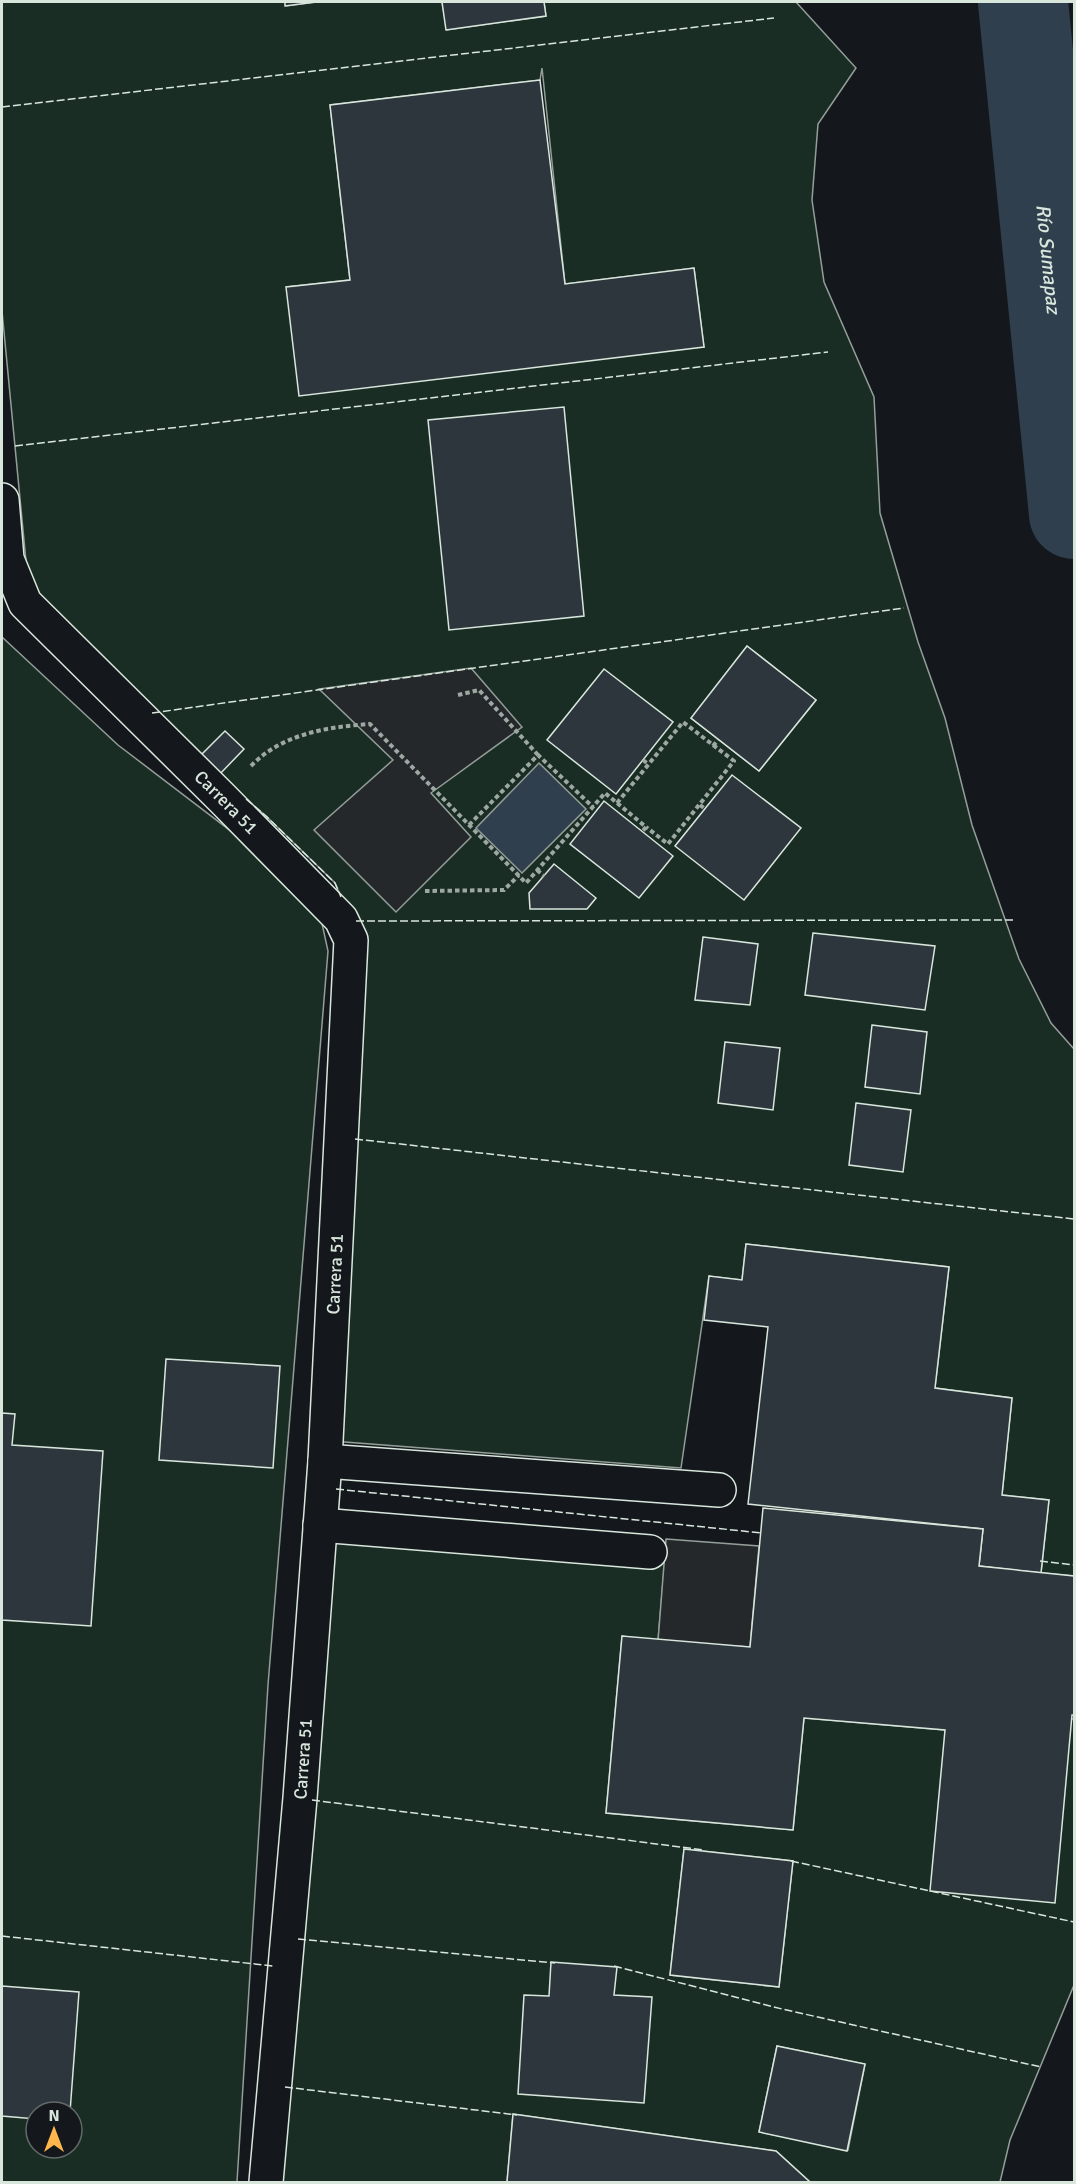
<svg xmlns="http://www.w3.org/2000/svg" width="1076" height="2184" viewBox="0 0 1076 2184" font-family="Signika,sans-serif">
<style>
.green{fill:#1a2d24;stroke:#939e99;stroke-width:1.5;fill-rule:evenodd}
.parking{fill:#24282b;stroke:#939e99;stroke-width:1.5}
.water{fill:#2f3f4d;stroke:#939e99;stroke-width:1.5}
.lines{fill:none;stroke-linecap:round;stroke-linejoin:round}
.river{stroke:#2f3f4d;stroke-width:90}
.building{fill:#2c363c;stroke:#d8e6dc;stroke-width:1.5}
.minor-casing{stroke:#d8e6dc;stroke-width:36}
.path{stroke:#9da8a2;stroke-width:4;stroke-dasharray:4.5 3;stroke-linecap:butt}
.minor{stroke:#14181c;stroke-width:33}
.fence{stroke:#d8e6dc;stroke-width:1.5;stroke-dasharray:8 3;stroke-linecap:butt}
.labels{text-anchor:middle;stroke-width:4.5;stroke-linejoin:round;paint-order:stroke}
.street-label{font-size:18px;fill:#d8e6dc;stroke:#14181c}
.water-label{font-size:20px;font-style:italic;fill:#d8e6dc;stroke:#14181c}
</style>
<rect width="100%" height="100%" fill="#14181c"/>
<g class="green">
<path d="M2,2H285L286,6L316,2H442L447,30L546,16L544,2H796L856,68L818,124L812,200L824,282L874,397L880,513L918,642L945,718L972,825L1019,959L1051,1023L1074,1049V1576L1041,1573L1049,1500L1002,1495L1012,1398L935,1388L949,1267L746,1244L742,1280L709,1276L681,1468L332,1441L351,921L335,883L266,816L231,787L48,614L28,582L2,311ZM542,68L565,284L694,268L704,347L286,287L350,280L330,105L540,80ZM747,646L816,700L759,771L691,718Z"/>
<path d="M2,637L118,745L316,896L328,951L268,1685L237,2182H2ZM36,2112H72V2148H36Z"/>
<path d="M330,1526L665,1558L658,1641L622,1636L606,1813L793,1830L804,1718L945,1730L949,1767L1061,1719H1074V1985L1010,2140L1000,2182H810L776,2151L513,2114L507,2182H269ZM684,1849L793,1861L779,1987L670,1975ZM777,2046L865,2064L848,2150L759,2132Z"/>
</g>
<g class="parking">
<polygon points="471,668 522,727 431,793 471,837 396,912 314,830 393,760 319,689"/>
<polygon points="666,1539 759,1546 750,1647 658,1641"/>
</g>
<polygon class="water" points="539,763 586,809 522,873 476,828"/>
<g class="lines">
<path class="river" id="s1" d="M1023,2L1074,514"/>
</g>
<g class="building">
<polygon points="285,2 316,2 285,6"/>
<polygon points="442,2 544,2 546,16 446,30"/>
<polygon points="540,80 565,284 694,268 704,347 299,396 286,287 350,280 330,105"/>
<polygon points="564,407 584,616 449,630 428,420"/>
<polygon points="747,646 816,700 759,771 691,718"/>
<polygon points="604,669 673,722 616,794 547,740"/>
<polygon points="225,731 244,749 218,776 199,757"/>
<polygon points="732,775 801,828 744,900 675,846"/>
<polygon points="604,801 673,856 639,898 570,844"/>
<polygon points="554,864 596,898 587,909 530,909 529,893"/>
<polygon points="813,933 935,946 925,1010 805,995"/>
<polygon points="703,937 758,944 750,1005 695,1000"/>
<polygon points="872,1025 927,1032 920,1094 865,1087"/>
<polygon points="725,1042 780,1048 773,1110 718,1103"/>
<polygon points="856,1103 911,1110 903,1172 849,1165"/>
<polygon points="746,1244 949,1267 935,1388 1012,1398 1002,1495 1049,1500 1041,1573 979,1566 983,1529 748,1504 768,1327 704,1320 709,1276 742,1280"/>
<polygon points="166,1359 280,1366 273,1468 159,1460"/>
<polygon points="2,1413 15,1414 12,1445 103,1451 91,1626 2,1620"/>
<polygon points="763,1508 983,1529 979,1566 1074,1576 1074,1715 1072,1715 1055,1903 930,1891 945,1730 804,1718 793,1830 606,1813 622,1636 750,1647"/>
<polygon points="684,1849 793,1861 779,1987 670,1975"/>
<polygon points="551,1962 617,1967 614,1995 652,1997 644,2103 518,2094 524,1995 549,1996"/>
<polygon points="2,1986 79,1992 70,2112 36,2112 36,2119 2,2116"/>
<polygon points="777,2046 865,2064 847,2151 759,2132"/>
<polygon points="513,2114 776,2151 810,2182 507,2182"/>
</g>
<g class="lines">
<defs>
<g id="minor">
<path id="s2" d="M2,500L7,559L25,603L222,798L341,919L351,940L325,1461L300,1798L266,2182"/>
<polyline points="325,1461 719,1490"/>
<polyline points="320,1525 650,1552"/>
</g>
</defs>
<use href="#minor" class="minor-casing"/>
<g class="path">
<polyline points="458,695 479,690 538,755"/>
<polyline points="713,746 718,740"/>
<polyline points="643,760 648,764"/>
<path d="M251,766C282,734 326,727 370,724L526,883L605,793L646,827L642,832"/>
<polyline points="617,803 683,722 734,761 668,844 646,827"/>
<polyline points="700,805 705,809"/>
<polyline points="469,825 538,755 593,807"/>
<polyline points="537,870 544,876"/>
<polyline points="425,891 504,890 519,875"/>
</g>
<use href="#minor" class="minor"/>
<g class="fence">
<polyline points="2,107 774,18"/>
<polyline points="15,446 828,352"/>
<polyline points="152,713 904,608"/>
<polyline points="246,799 266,816 335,883 341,897"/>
<polyline points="356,921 1016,920"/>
<polyline points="355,1139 1074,1219"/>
<polyline points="336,1489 762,1533"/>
<polyline points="1040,1561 1074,1565"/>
<polyline points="312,1800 704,1850"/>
<polyline points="791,1861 1074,1922"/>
<polyline points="2,1936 273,1966"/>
<polyline points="298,1939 555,1963"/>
<polyline points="614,1966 782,2009 1041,2067"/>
<polyline points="285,2087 517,2115"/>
</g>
</g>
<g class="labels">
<g class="street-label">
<text dy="6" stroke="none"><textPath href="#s2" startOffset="390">Carrera 51</textPath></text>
<text transform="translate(335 1274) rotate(-87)" y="6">Carrera 51</text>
<text transform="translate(303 1759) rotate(-86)" y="6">Carrera 51</text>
</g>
<g class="water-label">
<text dy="7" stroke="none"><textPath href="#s1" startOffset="258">Río Sumapaz</textPath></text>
</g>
</g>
<rect width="1076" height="2184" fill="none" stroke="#d8e6dc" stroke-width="6"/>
<g transform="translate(54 2130)"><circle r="28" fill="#14181c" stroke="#626a69" stroke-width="1.5"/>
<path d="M0-4.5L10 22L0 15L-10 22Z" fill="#ffb74d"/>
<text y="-9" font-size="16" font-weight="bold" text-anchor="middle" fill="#d8e6dc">N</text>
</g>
</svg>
